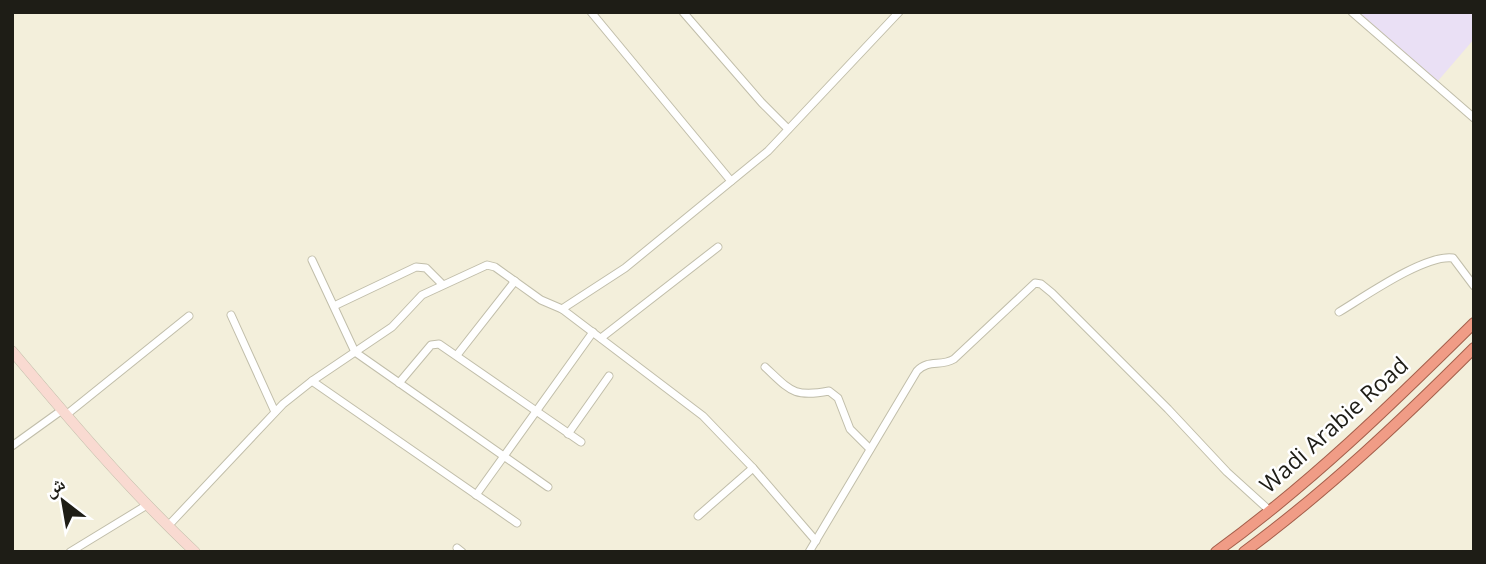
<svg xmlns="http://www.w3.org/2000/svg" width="1486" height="564" viewBox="0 0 1486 564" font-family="'Open Sans','Noto Naskh Arabic',sans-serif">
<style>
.industrial{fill:#eae0f5}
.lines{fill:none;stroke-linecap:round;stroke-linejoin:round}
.minor-casing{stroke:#c1beaa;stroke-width:9}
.secondary-casing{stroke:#c1beaa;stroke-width:11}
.trunk-casing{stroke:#a45f4b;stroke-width:12}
.minor{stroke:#fff;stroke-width:7}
.secondary{stroke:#f9dad1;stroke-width:10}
.trunk{stroke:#f09c86;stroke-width:10}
.labels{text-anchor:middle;stroke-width:5;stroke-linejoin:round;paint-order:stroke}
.street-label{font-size:23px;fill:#1e1d16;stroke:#fff}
</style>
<rect width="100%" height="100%" fill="#f3efdb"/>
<polygon class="industrial" points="1356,12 1474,12 1474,39 1437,82"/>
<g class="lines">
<defs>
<g id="minor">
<polyline points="591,12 731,181"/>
<polyline points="683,12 762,103 788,129"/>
<polyline points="1352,12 1474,118"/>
<polyline points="312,260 355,352 548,487"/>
<polyline points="334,306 416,267 426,268 442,284"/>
<polyline points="562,309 625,268 768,151 899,12"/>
<path d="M1339,312C1364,297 1425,254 1453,258L1474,286"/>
<polyline points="231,315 275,412"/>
<polyline points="601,338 718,247"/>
<polyline points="457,355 515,281"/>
<path d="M765,367C790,390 793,398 829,391L838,398L850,429L870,449"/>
<polyline points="312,381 517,523"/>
<polyline points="399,383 431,345 439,344 581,442"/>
<polyline points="66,415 189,316"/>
<polyline points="568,434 609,376"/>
<polyline points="12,446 62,410"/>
<polyline points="476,495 593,332"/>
<polyline points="698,516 753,468"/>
<polyline points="168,526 283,404 312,381 392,327 422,295 487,265 495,267 541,300 562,309 703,416 753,468 816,541"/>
<polyline points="457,548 462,552"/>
<polyline points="70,552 147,505"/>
<path d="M809,552L917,371C928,359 941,367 954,359L1035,283L1041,284L1052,293L1168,409L1227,472L1270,511"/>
</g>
<path id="secondary" d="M12,351C70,420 129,490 195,552"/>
<g id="trunk">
<path d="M1216,552C1310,484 1392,404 1474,323"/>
<path d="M1244,552C1327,491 1402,420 1474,348"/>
</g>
</defs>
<use href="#minor" class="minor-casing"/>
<use href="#secondary" class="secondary-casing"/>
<use href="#trunk" class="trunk-casing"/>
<use href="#minor" class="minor"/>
<use href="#secondary" class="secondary"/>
<use href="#trunk" class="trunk"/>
</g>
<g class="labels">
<g class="street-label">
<text transform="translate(1334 425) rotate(-42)" y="8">Wadi Arabie Road</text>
</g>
</g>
<rect width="1486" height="564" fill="none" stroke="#1e1d16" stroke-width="28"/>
<g transform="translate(63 501) rotate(329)" stroke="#ffffff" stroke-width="5" paint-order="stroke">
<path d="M0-5L12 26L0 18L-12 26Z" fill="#1e1d16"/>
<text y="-10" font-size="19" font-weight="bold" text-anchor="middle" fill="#1e1d16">ش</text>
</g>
</svg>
